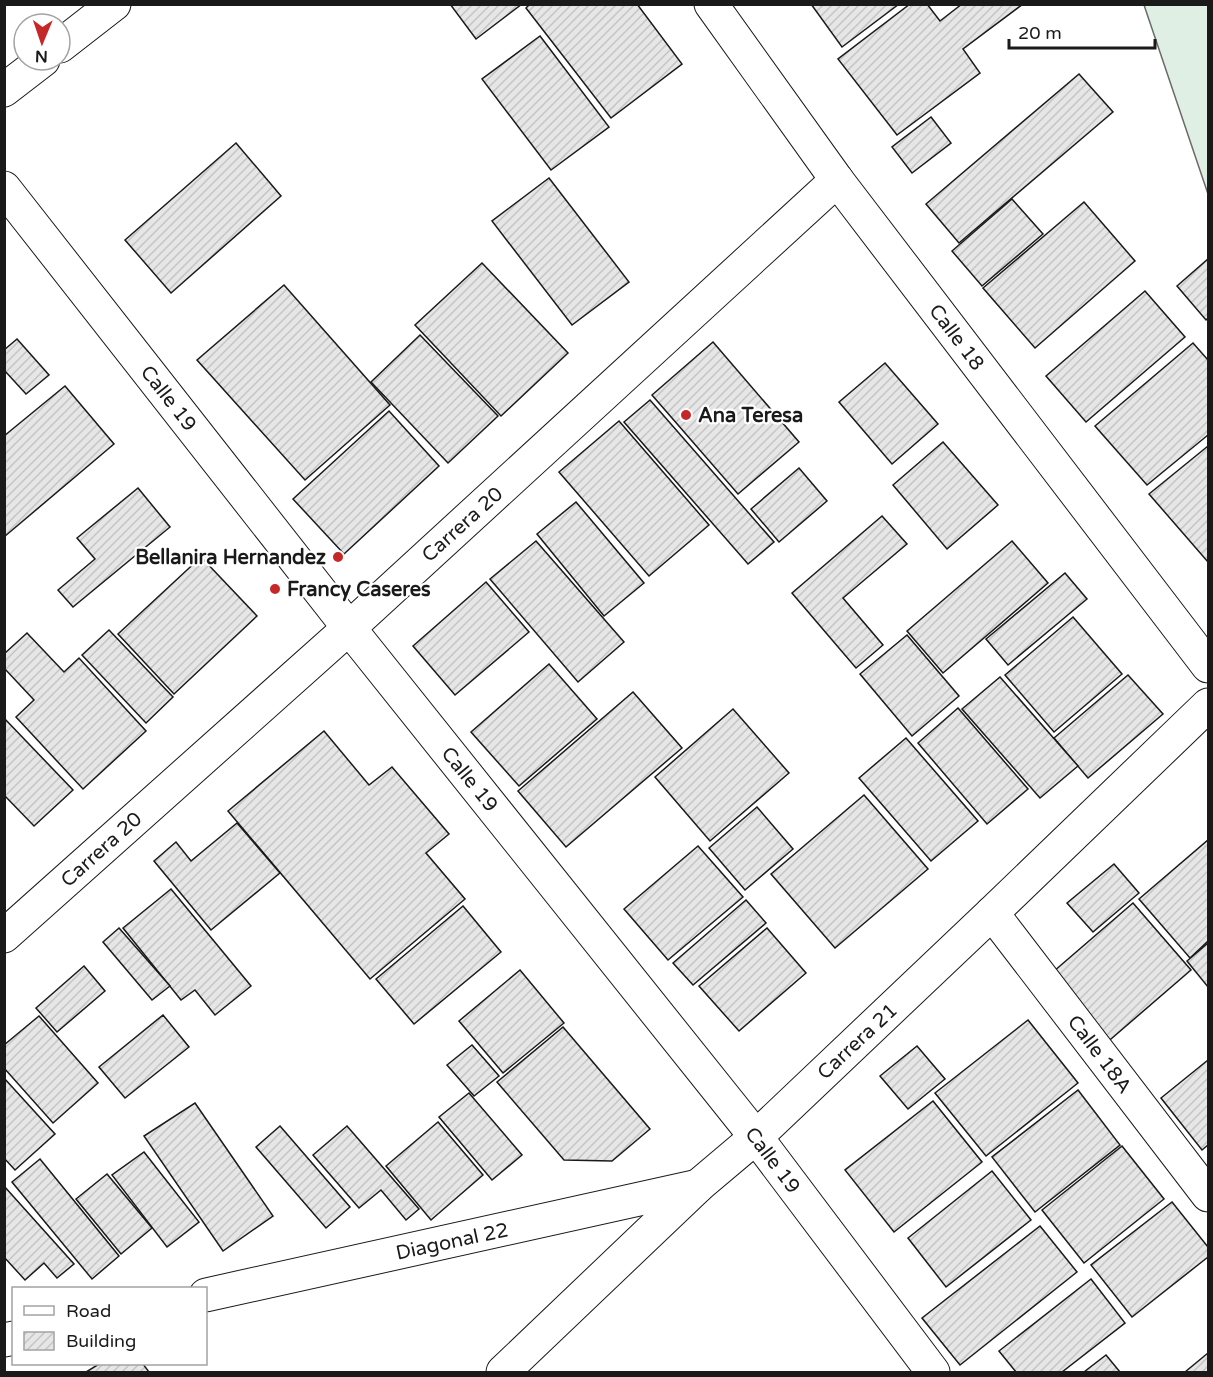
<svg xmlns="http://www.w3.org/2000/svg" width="1213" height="1377" viewBox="0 0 1213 1377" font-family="'Varela Round',sans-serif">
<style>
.grass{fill:#e0efe3;stroke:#6a6a6a;stroke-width:1.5}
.building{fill:url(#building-hatch);stroke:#1a1a1a;stroke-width:1.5}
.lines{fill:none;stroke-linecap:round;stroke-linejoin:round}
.minor-casing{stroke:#1a1a1a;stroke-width:35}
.minor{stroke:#fff;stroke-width:33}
.poi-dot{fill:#c62828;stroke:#fff;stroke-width:2}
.labels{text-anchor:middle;stroke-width:4.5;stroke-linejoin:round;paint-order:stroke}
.street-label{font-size:20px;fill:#1a1a1a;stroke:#fff}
.poi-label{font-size:20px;font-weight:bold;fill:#1a1a1a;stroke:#fff;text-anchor:start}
</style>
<defs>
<pattern id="building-hatch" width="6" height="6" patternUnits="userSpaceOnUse" patternTransform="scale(1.5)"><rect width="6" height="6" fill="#e6e6e6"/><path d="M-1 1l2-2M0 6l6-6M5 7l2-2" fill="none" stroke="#c5c5c5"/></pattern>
</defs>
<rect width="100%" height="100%" fill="#fff"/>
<polygon class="grass" points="1144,5 1208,5 1208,194"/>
<g class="building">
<polygon points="450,4 522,4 476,39"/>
<polygon points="530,4 637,4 682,64 611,118 526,8"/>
<polygon points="811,4 899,4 842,47"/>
<polygon points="910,4 927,4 940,21 962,4 1023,4 963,49 980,73 897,135 838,59"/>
<polygon points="540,36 609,127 551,170 482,79"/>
<polygon points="1079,74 1113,112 959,243 926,204"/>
<polygon points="931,117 951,143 912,173 892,147"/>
<polygon points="236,143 281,196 171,293 125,240"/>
<polygon points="549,178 629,282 572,325 492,221"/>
<polygon points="1012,199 1043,234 982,286 952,251"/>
<polygon points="1084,202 1135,261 1035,348 983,288"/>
<polygon points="1208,259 1208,318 1206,320 1177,286"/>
<polygon points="482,263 568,353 501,416 415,325"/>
<polygon points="284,285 390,405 305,480 197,360"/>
<polygon points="1145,291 1185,337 1086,422 1046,376"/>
<polygon points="420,335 498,416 448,463 371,382"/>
<polygon points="17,339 49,375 26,394 4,370 4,350"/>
<polygon points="713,342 799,442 738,494 652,395"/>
<polygon points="1193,343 1208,360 1208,435 1147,485 1095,426"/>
<polygon points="885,363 938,424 892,464 839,402"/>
<polygon points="65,386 114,444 4,537 4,436"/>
<polygon points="650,400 774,542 748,564 624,422"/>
<polygon points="389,411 439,466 344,554 293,499"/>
<polygon points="619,421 709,525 649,576 559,472"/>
<polygon points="943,442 998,505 947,549 893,485"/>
<polygon points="1208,446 1208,562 1149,494"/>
<polygon points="799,468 827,501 779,542 751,509"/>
<polygon points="138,488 170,527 73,607 58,590 95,559 77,538"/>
<polygon points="576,502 644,583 604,616 537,534"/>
<polygon points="882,516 907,544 843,598 883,645 856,668 792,593"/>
<polygon points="536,541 624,642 578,682 490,579"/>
<polygon points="1012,541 1048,583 943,673 907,631"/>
<polygon points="201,557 257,616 174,694 118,634"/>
<polygon points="1065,573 1087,599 1008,665 986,639"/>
<polygon points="486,582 529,632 455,695 413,646"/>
<polygon points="1073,617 1122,674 1054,732 1005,675"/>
<polygon points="109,630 173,697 146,723 82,655"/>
<polygon points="27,633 64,672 79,658 146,731 83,789 16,717 34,700 4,668 4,654"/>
<polygon points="907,635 959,696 912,736 860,674"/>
<polygon points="549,664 597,719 519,786 471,732"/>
<polygon points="1128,675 1163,714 1088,778 1054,738"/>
<polygon points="1000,677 1078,766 1040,798 962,709"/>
<polygon points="633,692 682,748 566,847 518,791"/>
<polygon points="958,708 1028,789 987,824 918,743"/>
<polygon points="733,709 789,773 710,841 655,777"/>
<polygon points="4,718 73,790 34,826 4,795"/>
<polygon points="324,731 369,785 392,767 449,834 426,853 465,899 370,979 228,811"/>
<polygon points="906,738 978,821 931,861 859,778"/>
<polygon points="864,795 928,869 835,948 771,874"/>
<polygon points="757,807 793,849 745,890 709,848"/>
<polygon points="237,823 280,873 211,930 154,861 176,842 191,861"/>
<polygon points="1208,840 1208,941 1190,958 1139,899"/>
<polygon points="698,846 743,897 668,960 624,909"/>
<polygon points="1114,864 1139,893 1093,932 1067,903"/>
<polygon points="171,889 251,986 215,1015 195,990 181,1000 123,928"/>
<polygon points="746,900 766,923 693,985 673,963"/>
<polygon points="1133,903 1191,970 1104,1045 1046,978"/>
<polygon points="463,906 501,952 414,1024 376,979"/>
<polygon points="119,928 170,986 152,1000 103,942"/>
<polygon points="767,928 806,973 739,1031 699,986"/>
<polygon points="1208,943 1208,987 1187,961"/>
<polygon points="84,966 105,991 57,1032 36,1008"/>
<polygon points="520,970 564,1023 503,1073 459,1021"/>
<polygon points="163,1015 189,1047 125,1098 99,1067"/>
<polygon points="39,1016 98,1083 53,1123 4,1068 4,1045"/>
<polygon points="1028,1020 1078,1083 986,1156 935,1093"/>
<polygon points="563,1027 650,1129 612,1161 564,1160 497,1082"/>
<polygon points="472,1045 499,1076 474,1096 447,1065"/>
<polygon points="917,1046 945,1079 908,1109 880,1076"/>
<polygon points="1208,1060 1208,1145 1202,1150 1161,1098"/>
<polygon points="4,1078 55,1134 15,1170 4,1158"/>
<polygon points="1078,1090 1120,1145 1035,1212 992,1157"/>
<polygon points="469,1093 522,1155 492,1180 439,1117"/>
<polygon points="933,1101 982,1162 894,1232 845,1170"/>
<polygon points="195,1103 273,1216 223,1251 144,1136"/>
<polygon points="438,1122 483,1175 431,1220 386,1166"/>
<polygon points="280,1126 350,1207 326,1228 256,1147"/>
<polygon points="347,1126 419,1209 406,1220 381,1190 359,1208 313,1155"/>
<polygon points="1122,1146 1164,1199 1084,1263 1042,1210"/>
<polygon points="144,1152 199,1222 167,1247 112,1175"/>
<polygon points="40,1159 119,1256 92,1279 12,1182"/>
<polygon points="992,1171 1031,1220 946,1287 908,1238"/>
<polygon points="107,1174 152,1228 121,1254 76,1199"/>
<polygon points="4,1186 74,1264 57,1278 44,1263 25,1280 4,1257"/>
<polygon points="1172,1202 1208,1247 1208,1257 1132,1317 1091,1265"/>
<polygon points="1040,1226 1077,1272 960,1365 922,1318"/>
<polygon points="1091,1279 1125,1323 1062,1372 1016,1372 999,1351"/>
<polygon points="1208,1353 1208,1372 1185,1372"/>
<polygon points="1106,1355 1120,1372 1084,1372"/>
<polygon points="99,1364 143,1364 149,1372 86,1372"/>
</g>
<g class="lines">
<defs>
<g id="minor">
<polyline points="711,4 837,180 1208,666"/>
<polyline points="60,46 114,4"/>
<polyline points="4,90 43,60"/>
<polyline points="4,188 349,628 756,1137 933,1372"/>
<polyline points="992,913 1208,1195"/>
<polyline points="4,936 349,628 837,180"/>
<polyline points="206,1295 698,1186"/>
<polyline points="4,1340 14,1338"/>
<polyline points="503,1372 698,1186 756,1137 992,913 1208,705"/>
</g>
</defs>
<use href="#minor" class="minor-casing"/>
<use href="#minor" class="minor"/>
</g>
<g class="poi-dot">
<circle cx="686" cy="415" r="6"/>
<circle cx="338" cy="557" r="6"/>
<circle cx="275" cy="589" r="6"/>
</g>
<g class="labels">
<g class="street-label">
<text transform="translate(957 337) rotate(53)" y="7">Calle 18</text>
<text transform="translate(169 398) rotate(52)" y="7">Calle 19</text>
<text transform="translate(462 524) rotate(-42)" y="7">Carrera 20</text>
<text transform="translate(470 779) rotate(51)" y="7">Calle 19</text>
<text transform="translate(101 849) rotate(-42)" y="7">Carrera 20</text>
<text transform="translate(857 1041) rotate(-43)" y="7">Carrera 21</text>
<text transform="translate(1100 1054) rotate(53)" y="7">Calle 18A</text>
<text transform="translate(773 1160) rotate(53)" y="7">Calle 19</text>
<text transform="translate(452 1241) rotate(-12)" y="7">Diagonal 22</text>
</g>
<g class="poi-label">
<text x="698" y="422">Ana Teresa</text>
<text x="326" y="564" text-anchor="end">Bellanira Hernandez</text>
<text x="287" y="596">Francy Caseres</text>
</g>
</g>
<rect width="1213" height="1377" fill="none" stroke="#1a1a1a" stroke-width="12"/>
<rect x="12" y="1287" width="195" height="78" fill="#ffffff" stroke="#a3a3a3" stroke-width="1.5"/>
<rect x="24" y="1306" width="30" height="9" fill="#ffffff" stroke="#a3a3a3" stroke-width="1.5"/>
<text x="66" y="1317" font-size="18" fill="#1a1a1a">Road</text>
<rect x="24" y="1332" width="30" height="18" fill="url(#building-hatch)" stroke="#a3a3a3" stroke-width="1.5"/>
<text x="66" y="1347" font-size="18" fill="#1a1a1a">Building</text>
<g transform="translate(42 42) rotate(182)"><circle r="28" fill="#ffffff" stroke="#a3a3a3" stroke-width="1.5"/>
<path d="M0-4.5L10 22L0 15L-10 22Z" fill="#c62828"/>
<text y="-9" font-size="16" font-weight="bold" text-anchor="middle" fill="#1a1a1a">N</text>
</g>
<path d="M1009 39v9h146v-9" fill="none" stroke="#1a1a1a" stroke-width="3"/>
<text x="1018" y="39" font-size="18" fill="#1a1a1a" stroke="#ffffff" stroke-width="4.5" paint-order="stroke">20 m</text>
</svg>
